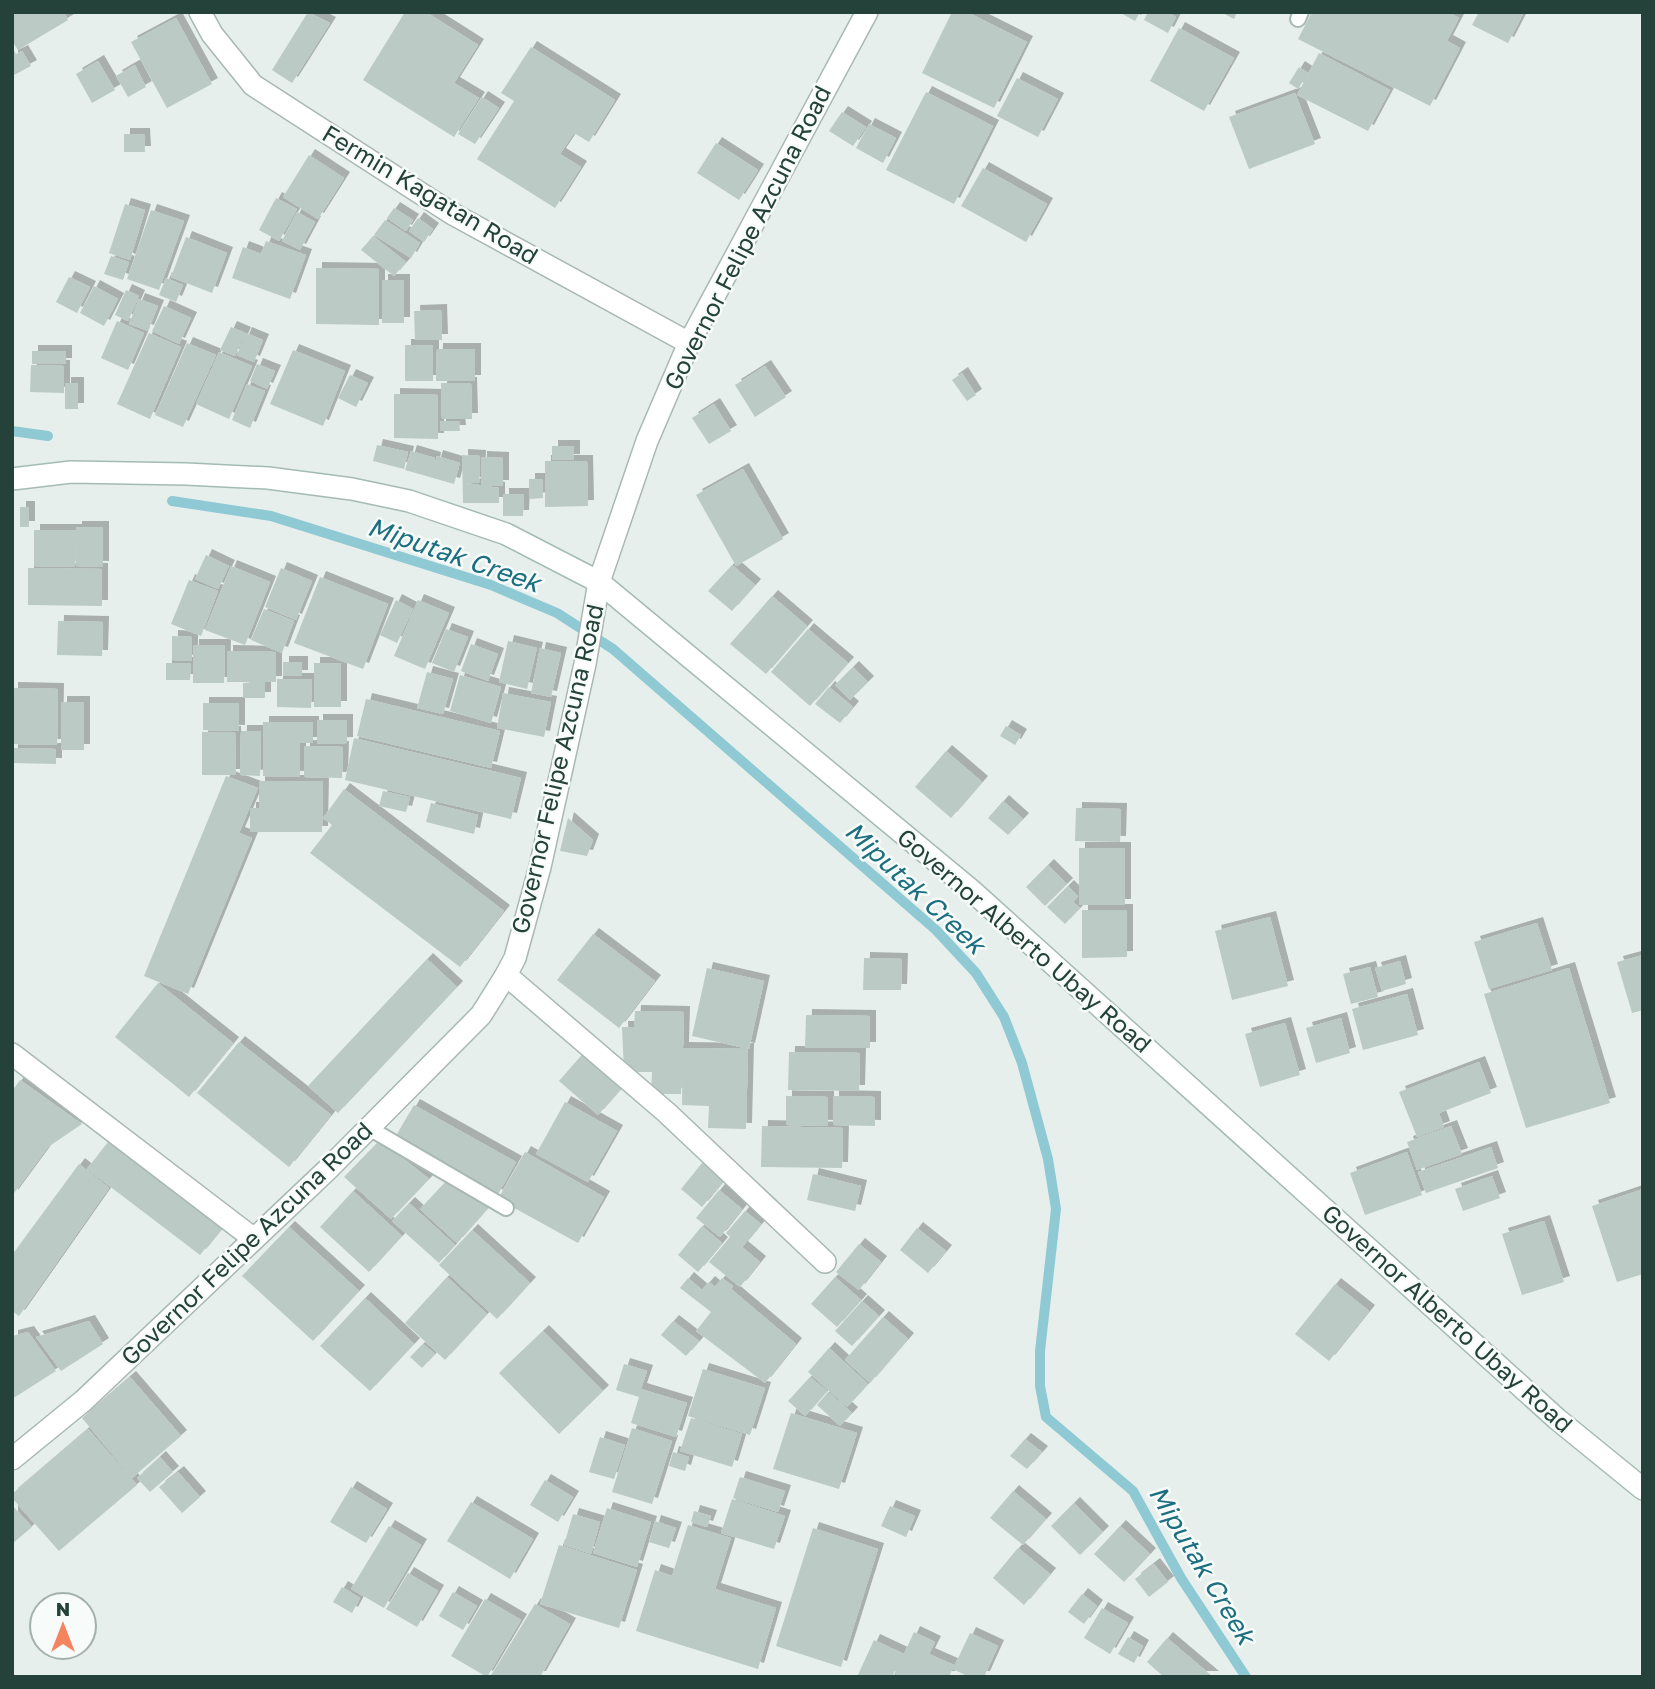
<svg xmlns="http://www.w3.org/2000/svg" width="1655" height="1689" viewBox="0 0 1655 1689" font-family="'Golos Text',sans-serif">
<style>
.lines{fill:none;stroke-linecap:round;stroke-linejoin:round}
.stream{stroke:#8ec9d4;stroke-width:10}
.building{fill:#bbcac4;filter:url(#shadow)}
.service-casing{stroke:#a8b8b2;stroke-width:18}
.minor-casing{stroke:#a8b8b2;stroke-width:24}
.tertiary-casing{stroke:#a8b8b2;stroke-width:24}
.secondary-casing{stroke:#a4bbb3;stroke-width:24}
.service{stroke:#fff;stroke-width:14}
.minor{stroke:#fff;stroke-width:21}
.tertiary{stroke:#fff;stroke-width:21}
.secondary{stroke:#fff;stroke-width:21}
.labels{text-anchor:middle;stroke-width:5;stroke-linejoin:round;paint-order:stroke}
.street-label{font-size:24px;fill:#24423a;stroke:#f7fbf9}
.water-label{font-size:26px;font-style:italic;fill:#1c6f80;stroke:#f7fbf9}
</style>
<defs>
<filter id="shadow"><feDropShadow dx="6" dy="-6" stdDeviation="0" flood-color="#0004"/></filter>
</defs>
<rect width="100%" height="100%" fill="#e6efeb"/>
<g class="lines">
<g class="stream">
<polyline points="12,431 48,436"/>
<polyline points="172,501 271,516 491,585 557,613 613,649 936,930 976,973 1004,1017 1022,1063 1048,1159 1056,1209 1040,1351 1040,1386 1046,1417 1133,1491 1181,1578 1246,1677"/>
</g>
</g>
<g class="building">
<polygon points="12,12 64,12 68,20 18,50 12,41"/>
<polygon points="308,12 330,23 292,83 272,70"/>
<polygon points="405,12 426,12 478,45 454,83 479,98 454,137 363,80"/>
<polygon points="952,12 967,12 1027,42 994,108 922,73"/>
<polygon points="1119,12 1140,12 1135,21"/>
<polygon points="1148,12 1167,12 1176,17 1168,33 1144,20"/>
<polygon points="1221,12 1237,12 1234,19"/>
<polygon points="1312,12 1448,12 1459,18 1447,41 1460,48 1430,106 1298,39"/>
<polygon points="1479,12 1524,12 1508,43 1472,25"/>
<polygon points="176,18 212,84 167,108 131,42"/>
<polygon points="1179,28 1234,58 1204,111 1150,81"/>
<polygon points="12,47 16,54 22,51 31,66 12,76"/>
<polygon points="531,47 615,100 589,142 574,133 560,154 581,167 555,208 477,159 514,101 501,93"/>
<polygon points="1319,53 1390,90 1368,131 1297,95"/>
<polygon points="98,61 115,90 92,103 76,74"/>
<polygon points="135,65 146,87 128,97 116,76"/>
<polygon points="1299,67 1308,73 1298,89 1289,83"/>
<polygon points="1017,78 1058,99 1038,137 997,116"/>
<polygon points="926,92 993,126 954,204 886,170"/>
<polygon points="1295,93 1315,144 1249,169 1229,117"/>
<polygon points="482,97 499,108 475,144 458,134"/>
<polygon points="842,112 866,127 853,146 829,131"/>
<polygon points="869,124 896,138 883,163 856,148"/>
<polygon points="124,134 144,134 145,152 124,152"/>
<polygon points="716,143 758,170 739,200 697,173"/>
<polygon points="309,155 344,178 318,219 283,197"/>
<polygon points="983,168 1047,204 1026,242 961,206"/>
<polygon points="276,198 297,209 279,241 259,230"/>
<polygon points="125,204 145,210 130,260 109,253"/>
<polygon points="394,208 413,220 406,231 387,218"/>
<polygon points="151,210 184,221 159,290 127,279"/>
<polygon points="297,212 315,222 300,250 282,241"/>
<polygon points="418,218 433,229 424,242 409,231"/>
<polygon points="385,220 420,243 411,258 374,235"/>
<polygon points="373,236 406,262 394,276 361,250"/>
<polygon points="186,237 227,253 212,293 171,277"/>
<polygon points="266,241 306,255 290,299 232,278 243,247 261,254"/>
<polygon points="111,256 129,262 123,280 104,274"/>
<polygon points="316,268 379,269 379,325 316,324"/>
<polygon points="69,277 90,287 77,313 56,302"/>
<polygon points="166,278 183,285 176,302 159,295"/>
<rect x="382" y="280" width="22" height="43"/>
<polygon points="94,286 118,299 104,326 80,313"/>
<polygon points="126,290 139,296 128,321 115,315"/>
<polygon points="139,299 158,306 148,331 129,324"/>
<polygon points="164,306 191,318 179,344 152,331"/>
<polygon points="441,310 442,340 415,340 414,311"/>
<polygon points="117,321 144,333 128,370 101,358"/>
<polygon points="231,327 245,333 235,356 220,350"/>
<polygon points="149,333 181,347 150,419 117,404"/>
<polygon points="246,333 263,340 254,362 237,355"/>
<polygon points="187,343 216,355 183,427 155,415"/>
<rect x="405" y="345" width="28" height="36"/>
<polygon points="437,349 475,349 475,381 436,381"/>
<polygon points="293,350 345,371 323,426 270,404"/>
<rect x="32" y="351" width="34" height="13"/>
<polygon points="219,352 252,366 229,419 196,404"/>
<polygon points="257,364 275,371 267,389 250,381"/>
<polygon points="31,365 64,366 64,393 30,392"/>
<polygon points="765,366 786,397 755,417 735,385"/>
<polygon points="962,373 976,395 967,401 952,380"/>
<polygon points="350,375 368,383 356,407 338,398"/>
<rect x="65" y="383" width="13" height="26"/>
<polygon points="441,383 471,383 472,419 442,419"/>
<polygon points="247,384 265,391 250,428 232,420"/>
<polygon points="394,394 438,395 438,439 394,438"/>
<polygon points="714,404 731,431 709,444 692,418"/>
<polygon points="440,421 459,421 460,431 440,431"/>
<polygon points="377,445 408,452 404,469 373,461"/>
<rect x="552" y="446" width="22" height="14"/>
<polygon points="411,451 435,458 433,470 437,456 460,463 454,484 405,470"/>
<polygon points="462,455 480,456 479,483 466,483 499,488 499,503 463,503"/>
<polygon points="481,457 503,458 503,486 481,486"/>
<polygon points="545,461 587,461 588,506 545,507"/>
<polygon points="743,469 783,539 736,566 696,495"/>
<polygon points="529,479 542,479 543,498 529,499"/>
<polygon points="503,494 524,494 523,516 503,516"/>
<rect x="20" y="507" width="9" height="20"/>
<polygon points="76,527 103,527 103,567 76,566 75,537 75,567 34,566 34,530 76,530"/>
<polygon points="206,555 229,566 218,589 195,579"/>
<polygon points="732,565 755,585 732,611 708,591"/>
<polygon points="231,566 270,582 245,645 205,630"/>
<polygon points="28,568 102,569 102,606 28,605"/>
<polygon points="281,568 312,581 296,620 265,607"/>
<polygon points="320,577 388,604 363,669 294,643"/>
<polygon points="189,580 218,591 201,636 171,624"/>
<polygon points="772,596 807,626 766,674 730,644"/>
<polygon points="396,600 413,609 397,643 380,635"/>
<polygon points="418,600 449,613 425,669 394,656"/>
<polygon points="264,609 294,621 282,653 251,640"/>
<polygon points="58,621 103,622 102,656 57,655"/>
<polygon points="446,629 468,637 454,672 432,663"/>
<polygon points="808,629 848,663 810,706 771,672"/>
<polygon points="172,636 192,637 192,661 172,660"/>
<polygon points="508,641 537,648 527,689 499,682"/>
<polygon points="471,644 498,654 488,681 461,671"/>
<polygon points="193,645 225,645 224,683 193,683"/>
<polygon points="540,648 561,653 551,697 531,693"/>
<polygon points="227,651 276,652 276,682 265,682 265,698 243,698 243,683 262,682 227,682"/>
<rect x="283" y="662" width="19" height="14"/>
<polygon points="166,663 191,663 190,680 166,680"/>
<rect x="314" y="663" width="27" height="44"/>
<polygon points="853,667 868,682 850,700 835,685"/>
<polygon points="427,672 453,679 443,714 417,708"/>
<polygon points="460,675 501,687 491,723 450,711"/>
<polygon points="277,679 312,679 311,708 277,707"/>
<polygon points="829,687 853,707 840,723 815,704"/>
<polygon points="12,688 58,689 57,745 12,744"/>
<polygon points="503,693 551,702 544,737 497,728"/>
<polygon points="366,699 500,731 491,768 357,736"/>
<rect x="61" y="702" width="23" height="48"/>
<polygon points="203,703 239,703 239,731 203,730"/>
<polygon points="317,720 347,720 347,743 317,744"/>
<polygon points="263,722 313,722 313,743 300,743 300,777 263,776"/>
<polygon points="1006,726 1021,735 1015,745 1000,736"/>
<polygon points="241,731 261,731 260,776 240,775"/>
<polygon points="202,732 235,732 236,775 202,775"/>
<polygon points="354,738 521,778 511,819 345,780"/>
<polygon points="304,746 343,747 342,778 304,777"/>
<polygon points="12,748 56,749 56,764 12,763"/>
<polygon points="946,751 982,782 951,818 915,787"/>
<polygon points="226,776 258,788 239,833 252,838 188,994 144,976"/>
<polygon points="259,781 323,781 322,832 250,832 250,808 259,808"/>
<polygon points="344,789 504,911 460,967 310,853 332,825 323,818"/>
<polygon points="383,791 410,797 406,812 379,806"/>
<polygon points="1003,801 1023,819 1008,835 988,818"/>
<polygon points="431,803 478,815 474,834 426,822"/>
<polygon points="1076,808 1121,809 1120,842 1075,841"/>
<polygon points="568,818 593,840 587,856 560,851"/>
<rect x="1079" y="848" width="46" height="57"/>
<polygon points="1048,865 1067,884 1045,906 1026,887"/>
<polygon points="1068,886 1078,896 1073,902 1080,908 1065,924 1047,907"/>
<polygon points="1082,910 1127,910 1127,957 1082,958"/>
<polygon points="1270,917 1288,986 1232,1000 1215,931"/>
<polygon points="1537,923 1552,970 1489,989 1474,942"/>
<polygon points="593,934 655,981 619,1028 557,980"/>
<polygon points="1643,955 1643,1010 1632,1013 1617,962"/>
<polygon points="864,958 902,959 901,990 863,990"/>
<polygon points="427,959 457,987 338,1113 308,1086"/>
<polygon points="1400,961 1406,984 1382,991 1375,968"/>
<polygon points="1370,967 1378,997 1351,1004 1343,974"/>
<polygon points="707,968 764,981 749,1049 692,1036"/>
<polygon points="1569,968 1610,1103 1526,1128 1484,994"/>
<polygon points="158,983 233,1043 189,1097 115,1037"/>
<polygon points="1407,994 1418,1035 1363,1050 1352,1009"/>
<polygon points="635,1011 684,1012 683,1048 748,1049 746,1129 708,1128 709,1106 682,1105 683,1057 681,1094 651,1094 652,1072 624,1072 622,1027 634,1027"/>
<polygon points="806,1015 870,1016 870,1048 805,1048"/>
<polygon points="1341,1018 1350,1053 1316,1063 1306,1028"/>
<polygon points="1285,1023 1300,1075 1260,1087 1245,1034"/>
<polygon points="239,1042 331,1115 289,1167 197,1093"/>
<polygon points="587,1049 626,1083 598,1115 559,1081"/>
<polygon points="789,1052 860,1053 859,1091 788,1090"/>
<polygon points="1479,1062 1491,1093 1439,1113 1444,1127 1417,1137 1399,1092"/>
<polygon points="20,1080 82,1124 48,1147 12,1196 12,1091"/>
<polygon points="786,1096 828,1097 828,1126 786,1125"/>
<polygon points="833,1096 875,1097 875,1126 833,1125"/>
<polygon points="565,1102 617,1131 588,1182 536,1154"/>
<polygon points="414,1105 516,1162 497,1196 394,1139"/>
<polygon points="762,1126 843,1128 842,1168 761,1167"/>
<polygon points="1451,1126 1462,1154 1417,1170 1407,1142"/>
<polygon points="380,1140 429,1179 391,1219 344,1177"/>
<polygon points="108,1142 222,1228 200,1255 87,1169"/>
<polygon points="1491,1147 1498,1168 1426,1193 1418,1172"/>
<polygon points="525,1152 604,1197 578,1243 498,1199"/>
<polygon points="1407,1152 1422,1195 1365,1215 1350,1173"/>
<polygon points="702,1163 723,1181 702,1207 681,1189"/>
<polygon points="79,1164 109,1188 19,1316 12,1311 12,1255"/>
<polygon points="813,1174 861,1186 855,1211 807,1200"/>
<polygon points="1492,1176 1500,1198 1463,1211 1455,1189"/>
<polygon points="450,1177 488,1208 457,1243 420,1209"/>
<polygon points="1643,1189 1643,1274 1617,1282 1592,1206"/>
<polygon points="719,1190 742,1209 720,1237 696,1218"/>
<polygon points="353,1191 402,1236 369,1272 320,1227"/>
<polygon points="409,1203 455,1245 439,1263 392,1221"/>
<polygon points="745,1211 761,1224 742,1247 760,1262 740,1287 709,1262 730,1237 726,1233"/>
<polygon points="1544,1221 1564,1282 1522,1295 1502,1234"/>
<polygon points="702,1226 722,1243 698,1272 678,1255"/>
<polygon points="289,1227 359,1291 313,1341 242,1276"/>
<polygon points="917,1228 946,1251 928,1273 900,1250"/>
<polygon points="472,1230 530,1283 497,1319 439,1265"/>
<polygon points="859,1244 881,1262 859,1290 836,1272"/>
<polygon points="447,1277 487,1314 445,1360 405,1323"/>
<polygon points="835,1277 861,1300 837,1327 811,1304"/>
<polygon points="688,1278 702,1290 709,1282 715,1287 722,1278 733,1286 731,1289 796,1344 765,1383 696,1331 711,1312 680,1288"/>
<polygon points="1335,1284 1369,1311 1329,1361 1295,1334"/>
<polygon points="365,1298 414,1344 370,1391 320,1346"/>
<polygon points="862,1301 879,1316 852,1346 835,1331"/>
<polygon points="883,1317 908,1339 870,1383 845,1360"/>
<polygon points="89,1321 103,1344 61,1371 36,1337"/>
<polygon points="673,1321 699,1341 686,1356 661,1335"/>
<polygon points="543,1331 603,1391 559,1434 499,1373"/>
<polygon points="28,1332 56,1371 12,1399 12,1336"/>
<polygon points="423,1344 435,1354 422,1368 410,1357"/>
<polygon points="829,1348 868,1384 847,1407 808,1372"/>
<polygon points="624,1364 647,1371 641,1389 687,1403 676,1437 631,1423 639,1397 616,1390"/>
<polygon points="703,1369 765,1388 750,1435 688,1416"/>
<polygon points="130,1377 181,1436 132,1478 82,1418"/>
<polygon points="810,1377 827,1391 805,1416 788,1401"/>
<polygon points="828,1392 852,1413 840,1426 817,1405"/>
<polygon points="791,1413 857,1433 839,1489 773,1469"/>
<polygon points="691,1418 742,1434 732,1467 680,1451"/>
<polygon points="632,1428 672,1441 652,1504 612,1492"/>
<polygon points="88,1429 137,1485 59,1551 12,1498 12,1494"/>
<polygon points="600,1437 625,1445 614,1479 589,1472"/>
<polygon points="1025,1439 1042,1452 1027,1469 1010,1456"/>
<polygon points="673,1452 689,1457 685,1471 669,1466"/>
<polygon points="160,1457 173,1472 150,1492 137,1478"/>
<polygon points="178,1472 200,1497 182,1513 159,1487"/>
<polygon points="740,1477 785,1491 778,1512 733,1498"/>
<polygon points="545,1480 573,1497 558,1522 530,1505"/>
<polygon points="351,1487 387,1509 366,1543 330,1522"/>
<polygon points="1013,1491 1046,1519 1023,1545 990,1518"/>
<polygon points="732,1499 785,1516 774,1549 721,1533"/>
<polygon points="471,1502 533,1539 510,1579 447,1541"/>
<polygon points="1074,1503 1103,1532 1080,1555 1051,1526"/>
<polygon points="12,1505 32,1527 12,1544"/>
<polygon points="890,1506 915,1516 906,1537 881,1526"/>
<polygon points="607,1508 651,1522 637,1567 593,1553"/>
<polygon points="694,1511 711,1516 707,1527 691,1522"/>
<polygon points="573,1514 600,1522 591,1554 564,1545"/>
<polygon points="655,1521 676,1528 669,1548 649,1542"/>
<polygon points="688,1525 731,1538 715,1589 776,1608 758,1669 636,1631 655,1570 672,1576"/>
<polygon points="389,1526 421,1545 384,1608 351,1589"/>
<polygon points="1120,1526 1150,1554 1124,1582 1094,1554"/>
<polygon points="813,1528 878,1549 841,1667 776,1646"/>
<polygon points="559,1545 637,1570 619,1628 540,1604"/>
<polygon points="1018,1548 1050,1574 1024,1605 993,1578"/>
<polygon points="1154,1564 1168,1582 1149,1597 1135,1579"/>
<polygon points="408,1573 438,1591 417,1627 386,1609"/>
<polygon points="342,1587 360,1598 352,1613 333,1602"/>
<polygon points="453,1592 477,1606 463,1630 439,1616"/>
<polygon points="1082,1594 1097,1606 1084,1624 1068,1612"/>
<polygon points="485,1599 521,1620 487,1677 451,1656"/>
<polygon points="535,1604 570,1624 540,1677 490,1677"/>
<polygon points="1102,1608 1128,1623 1110,1654 1084,1638"/>
<polygon points="914,1632 935,1642 929,1654 954,1665 949,1677 893,1677 902,1656 892,1677 857,1677 874,1640 904,1654"/>
<polygon points="970,1633 998,1646 984,1677 969,1677 953,1669"/>
<polygon points="1128,1637 1143,1646 1134,1663 1118,1654"/>
<polygon points="1167,1638 1213,1677 1164,1677 1147,1662"/>
</g>
<g class="lines">
<defs>
<g id="service">
<polyline points="1298,19 1301,12"/>
<polyline points="369,1128 506,1208"/>
</g>
<g id="minor">
<polyline points="200,12 212,34 253,85 451,213 689,343"/>
<polyline points="506,975 666,1112 825,1262"/>
<polyline points="12,1054 254,1239"/>
</g>
<polyline id="tertiary" points="12,1459 83,1401 327,1170 481,1015 506,975 515,958 540,867 585,664 599,582 647,441 689,343 867,12"/>
<polyline id="secondary" points="12,479 71,472 186,474 268,478 352,489 409,501 506,534 599,582 971,890 1557,1419 1643,1489"/>
</defs>
<use href="#service" class="service-casing"/>
<use href="#minor" class="minor-casing"/>
<use href="#tertiary" class="tertiary-casing"/>
<use href="#secondary" class="secondary-casing"/>
<use href="#service" class="service"/>
<use href="#minor" class="minor"/>
<use href="#tertiary" class="tertiary"/>
<use href="#secondary" class="secondary"/>
</g>
<g class="labels">
<g class="street-label">
<text transform="translate(430 195) rotate(31)" y="8">Fermin Kagatan Road</text>
<text transform="translate(748 238) rotate(-63)" y="8">Governor Felipe Azcuna Road</text>
<text transform="translate(558 769) rotate(-77)" y="8">Governor Felipe Azcuna Road</text>
<text transform="translate(1024 941) rotate(41)" y="8">Governor Alberto Ubay Road</text>
<text transform="translate(247 1244) rotate(-44)" y="8">Governor Felipe Azcuna Road</text>
<text transform="translate(1447 1319) rotate(42)" y="8">Governor Alberto Ubay Road</text>
</g>
<g class="water-label">
<text transform="translate(454 555) rotate(19)" y="9">Miputak Creek</text>
<text transform="translate(915 888) rotate(43)" y="9">Miputak Creek</text>
<text transform="translate(1202 1565) rotate(59)" y="9">Miputak Creek</text>
</g>
</g>
<rect width="1655" height="1689" fill="none" stroke="#24423a" stroke-width="28"/>
<g transform="translate(63 1626)"><circle r="33" fill="#f7fbf9" stroke="#a3b1ad" stroke-width="2"/>
<path d="M0-5L12 26L0 18L-12 26Z" fill="#f4845f"/>
<text y="-10" font-size="19" font-weight="bold" text-anchor="middle" fill="#24423a">N</text>
</g>
</svg>
